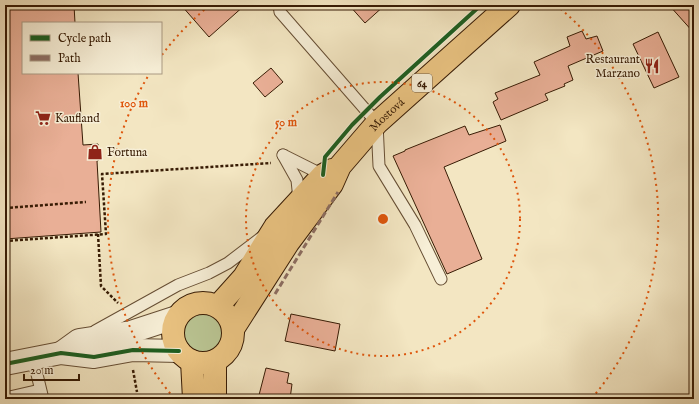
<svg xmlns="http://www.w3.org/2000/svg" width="699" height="404" viewBox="0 0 699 404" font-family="'IM FELL English',serif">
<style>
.green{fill:#bac593;stroke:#78704c}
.building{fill:#e9af96;stroke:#371b04}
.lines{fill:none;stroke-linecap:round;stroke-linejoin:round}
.lane-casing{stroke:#664e34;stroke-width:13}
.street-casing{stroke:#664e34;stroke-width:24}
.primary-casing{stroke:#371b04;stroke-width:24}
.path{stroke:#371b04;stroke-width:2.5;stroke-dasharray:3 2;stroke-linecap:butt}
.lane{stroke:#f7efd7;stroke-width:11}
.street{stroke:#f7efd7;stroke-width:22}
.primary{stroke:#eac381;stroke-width:22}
.quiet{stroke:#8d6e63;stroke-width:3;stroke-dasharray:6 3;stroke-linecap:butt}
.cycleway-casing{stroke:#f7efd7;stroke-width:6}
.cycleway{stroke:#1b5e20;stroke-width:4}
.ring{fill:none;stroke:#df560c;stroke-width:2;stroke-dasharray:2 4}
.labels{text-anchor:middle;stroke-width:3;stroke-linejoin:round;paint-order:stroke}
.shield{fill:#f7efd7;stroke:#715b43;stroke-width:1}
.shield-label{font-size:11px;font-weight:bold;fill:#371b04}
.poi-label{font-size:12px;fill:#371b04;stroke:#f7efd7;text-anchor:start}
.street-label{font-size:12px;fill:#371b04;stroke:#f7efd7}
.centre{fill:#df560c;stroke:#f7efd7;stroke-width:2}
.ring-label{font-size:12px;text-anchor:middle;font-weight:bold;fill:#df560c;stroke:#f7efd7;stroke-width:3;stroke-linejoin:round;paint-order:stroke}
</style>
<rect width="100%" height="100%" fill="#f3e6c2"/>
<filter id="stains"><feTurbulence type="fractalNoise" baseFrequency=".005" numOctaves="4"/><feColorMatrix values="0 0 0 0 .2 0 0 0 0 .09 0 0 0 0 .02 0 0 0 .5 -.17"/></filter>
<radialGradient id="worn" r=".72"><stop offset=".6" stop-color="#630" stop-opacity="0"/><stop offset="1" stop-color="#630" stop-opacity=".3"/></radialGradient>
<circle class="green" cx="204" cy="333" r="21"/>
<g class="building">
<polygon points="5,5 74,5 75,23 23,23 23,73 78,73 83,145 98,144 99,160 97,161 101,232 5,239"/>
<polygon points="181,5 245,5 209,37"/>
<polygon points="349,5 385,5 365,23"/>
<polygon points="669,5 694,5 694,33"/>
<polygon points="582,31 586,39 597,36 603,51 568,66 573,80 564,84 565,86 545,94 548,100 501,120 493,102 498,99 495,93 540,75 534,62 570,46 567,37"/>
<polygon points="658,32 679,77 654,88 633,44"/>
<polygon points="271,68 283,82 265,97 253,83"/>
<polygon points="500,125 506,141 444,167 482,259 447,274 393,156 405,151 405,150 465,126 469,135"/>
<polygon points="291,314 340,324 335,351 285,341"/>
<polygon points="266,368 289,373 287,383 292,384 290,399 258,399"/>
</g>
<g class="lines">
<defs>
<g id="lane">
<polyline points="279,5 280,12 377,123 379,166 415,225 441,279"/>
<polyline points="283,155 297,180 299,200"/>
<polyline points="283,155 323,175"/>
<polyline points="95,331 178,285 209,273 228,263 262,237"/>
<polyline points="33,358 43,399"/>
<polyline points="5,398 40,390"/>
</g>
<g id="street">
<polyline points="61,353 79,340 131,332 177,317"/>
<polyline points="5,364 61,353 94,357 133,350 179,351"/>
</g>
<g id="primary">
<circle cx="203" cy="333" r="30"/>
<polyline points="218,306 244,277 275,227 323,175 332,170"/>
<path id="s1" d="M233,329L288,243L332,184L340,166L377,123L509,5"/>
<polyline points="192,361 194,399"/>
<polyline points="215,361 215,399"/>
</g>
</defs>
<use href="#lane" class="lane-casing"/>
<use href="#street" class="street-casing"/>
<use href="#primary" class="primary-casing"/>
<g class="path">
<polyline points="5,208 86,202"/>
<polyline points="98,234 101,286 118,303"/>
<polyline points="5,241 106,234 102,174 271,163"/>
<polyline points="133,370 137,392"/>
</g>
<use href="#lane" class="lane"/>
<use href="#street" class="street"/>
<use href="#primary" class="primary"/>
<polyline class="quiet" points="275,294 338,192"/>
<defs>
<g id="cycleway">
<polyline points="323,175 325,157 352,125 380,97 481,5"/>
<polyline points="5,364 61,353 94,357 133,350 179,351"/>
</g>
</defs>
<use href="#cycleway" class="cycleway-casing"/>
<use href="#cycleway" class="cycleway"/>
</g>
<g class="ring">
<circle cx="383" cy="219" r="137"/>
<path d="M174 398A275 275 0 0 1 150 73M162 55A275 275 0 0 1 210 5M556 5A275 275 0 0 1 592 398"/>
</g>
<defs>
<symbol id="restaurant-bare" viewBox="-9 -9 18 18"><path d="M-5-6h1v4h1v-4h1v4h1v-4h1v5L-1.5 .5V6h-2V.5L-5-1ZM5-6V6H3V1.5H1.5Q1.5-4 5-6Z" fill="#8f2418" stroke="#f7efd7" stroke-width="2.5" paint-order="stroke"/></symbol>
<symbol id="supermarket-bare" viewBox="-9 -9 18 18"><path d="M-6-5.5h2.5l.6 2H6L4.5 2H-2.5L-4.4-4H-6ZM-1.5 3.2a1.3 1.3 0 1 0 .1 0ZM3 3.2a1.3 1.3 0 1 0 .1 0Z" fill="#8f2418" stroke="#f7efd7" stroke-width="2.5" paint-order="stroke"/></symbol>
<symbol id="shop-bare" viewBox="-9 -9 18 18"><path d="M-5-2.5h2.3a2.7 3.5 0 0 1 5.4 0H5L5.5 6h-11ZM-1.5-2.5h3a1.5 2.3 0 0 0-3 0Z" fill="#8f2418" stroke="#f7efd7" stroke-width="2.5" paint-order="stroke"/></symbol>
</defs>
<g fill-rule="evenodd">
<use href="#restaurant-bare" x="641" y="55" width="22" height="22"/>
<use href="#supermarket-bare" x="32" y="107" width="22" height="22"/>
<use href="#shop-bare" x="84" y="141" width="22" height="22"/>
</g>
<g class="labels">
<rect class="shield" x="412" y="74" width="20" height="18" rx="3"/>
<g class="shield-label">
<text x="422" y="87">64</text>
</g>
<g class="poi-label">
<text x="640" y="63" text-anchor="end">Restaurant<tspan x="640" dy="14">Marzano</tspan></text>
<text x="55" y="122">Kaufland</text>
<text x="107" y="156">Fortuna</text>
</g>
<g class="street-label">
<text dy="4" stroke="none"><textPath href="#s1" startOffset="265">Mostová</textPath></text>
</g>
</g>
<circle cx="383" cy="219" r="6" class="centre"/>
<g class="ring-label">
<text x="134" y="107">100 m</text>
<text x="286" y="126">50 m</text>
</g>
<rect width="699" height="404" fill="none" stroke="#f3e6c2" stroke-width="20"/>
<rect x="6" y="6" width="687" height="392" fill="none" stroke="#371b04" stroke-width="2"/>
<rect x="10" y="10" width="679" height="384" fill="none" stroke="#371b04"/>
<rect x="22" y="22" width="140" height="52" fill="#f7efd7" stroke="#aa9a83"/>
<rect x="30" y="35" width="20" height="6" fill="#1b5e20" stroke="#aa9a83"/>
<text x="58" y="42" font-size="12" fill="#371b04">Cycle path</text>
<rect x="30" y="55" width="20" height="6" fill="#8d6e63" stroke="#aa9a83"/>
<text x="58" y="62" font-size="12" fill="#371b04">Path</text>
<path d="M24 374v6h55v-6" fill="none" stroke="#371b04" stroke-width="2"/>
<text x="30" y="374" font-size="12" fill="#371b04" stroke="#f7efd7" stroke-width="3" paint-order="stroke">20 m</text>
<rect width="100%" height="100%" filter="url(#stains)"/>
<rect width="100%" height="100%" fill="url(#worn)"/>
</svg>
